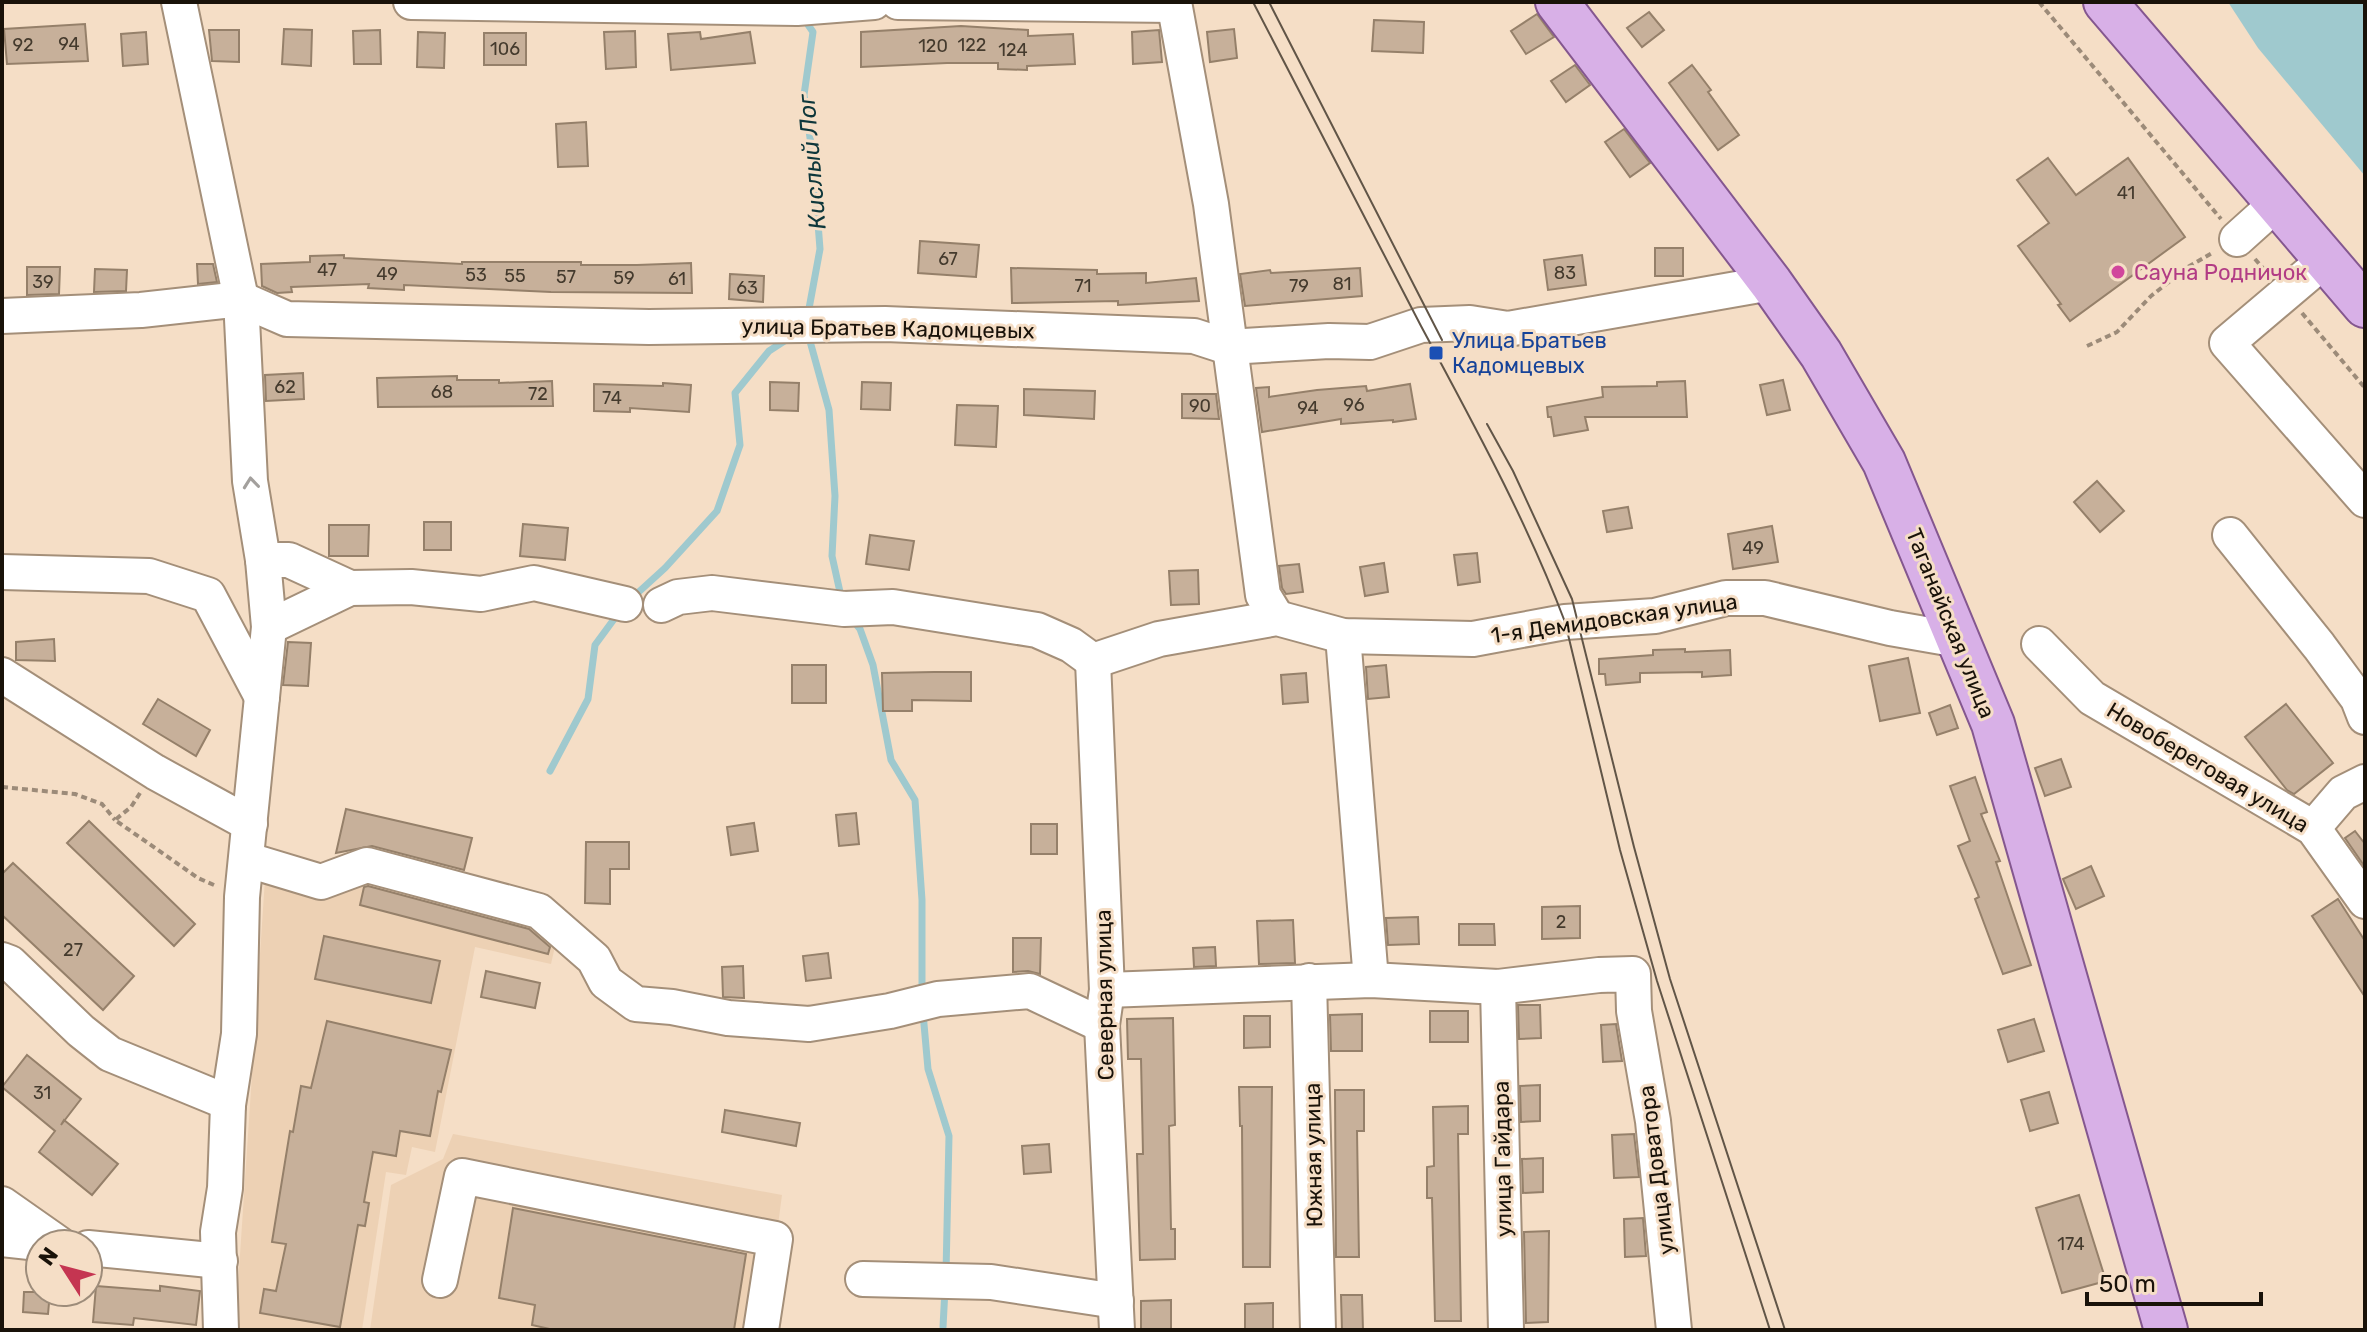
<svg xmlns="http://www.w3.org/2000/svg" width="2367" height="1332" viewBox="0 0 2367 1332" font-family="Rubik,sans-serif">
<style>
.built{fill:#edd1b4}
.water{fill:#9fc9ce}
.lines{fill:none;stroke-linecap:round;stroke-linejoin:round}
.stream{stroke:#9fc9ce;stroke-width:7}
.building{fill:#c7b09a;stroke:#95806a;stroke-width:2}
.minor-casing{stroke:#a48f79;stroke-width:38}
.major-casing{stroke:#84578f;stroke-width:46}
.path{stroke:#9c8b79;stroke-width:4;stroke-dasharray:6 4;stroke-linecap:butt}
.minor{stroke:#fff;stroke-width:34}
.major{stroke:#d8b0e7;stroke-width:42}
.tram{stroke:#615547;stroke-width:2}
.oneway{stroke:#a3a09d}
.hotel-dot{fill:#d1479c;stroke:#f5dec6;stroke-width:3}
.transit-dot{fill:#1a4fb4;stroke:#f5dec6;stroke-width:3}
.labels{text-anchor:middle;stroke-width:6;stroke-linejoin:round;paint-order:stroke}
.number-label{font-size:18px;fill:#443a2d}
.hotel-label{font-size:22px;fill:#b23c85;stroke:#f5dec6;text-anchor:start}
.street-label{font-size:22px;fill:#191209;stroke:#f5dec6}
.transit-label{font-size:22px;fill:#164399;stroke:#f5dec6;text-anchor:start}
.water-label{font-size:24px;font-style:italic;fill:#0e373b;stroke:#f5dec6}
</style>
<rect width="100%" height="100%" fill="#f5dec6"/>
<g class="built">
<polygon points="358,855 564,907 551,964 475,947 435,1152 412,1147 406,1175 386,1172 362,1330 235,1330 265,879"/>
<polygon points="453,1134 782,1195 764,1330 370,1330 391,1185 443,1159"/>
</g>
<polygon class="water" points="2228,2 2365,2 2365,176 2258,48"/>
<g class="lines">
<g class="stream">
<polyline points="802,16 813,32 804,95 813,159 820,249 808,314"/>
<polyline points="808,334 829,410 835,496 832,556 842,601"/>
<polyline points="631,599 665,568 717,511 740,445 735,393 769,351 789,338"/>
<polyline points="851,618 860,629 873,665 891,760 915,800 922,900 922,992"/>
<polyline points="550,771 588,699 595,645 620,611"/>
<polyline points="923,1013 928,1069 949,1136 946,1273"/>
<polyline points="943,1327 945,1289"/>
</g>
</g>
<g class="building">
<polygon points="1649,12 1664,30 1642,47 1627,28"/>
<polygon points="1537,14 1554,37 1526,54 1511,31"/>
<polygon points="1374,20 1424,22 1423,53 1372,51"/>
<polygon points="85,24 88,61 7,64 4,29"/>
<polygon points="961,26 1028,30 1028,36 1073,34 1075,64 1027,66 1027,70 998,69 998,63 947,63 861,67 861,32"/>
<polygon points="284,29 312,30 311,66 282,64"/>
<polygon points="1234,29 1237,58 1210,62 1207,32"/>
<polygon points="209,30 239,30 239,62 212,61"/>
<polygon points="380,30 381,64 354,64 353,31"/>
<polygon points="1159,30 1162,62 1133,64 1132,32"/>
<polygon points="635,31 636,67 606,69 604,32"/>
<polygon points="146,32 148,64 123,66 121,34"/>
<polygon points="418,32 445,33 444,68 417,67"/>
<polygon points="700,32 701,39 750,32 755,63 671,70 668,34"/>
<rect x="484" y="33" width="42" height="32"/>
<polygon points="1575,65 1590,85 1566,102 1551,81"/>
<polygon points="1692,65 1711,90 1708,92 1739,135 1718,150 1669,83"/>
<polygon points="586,122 588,166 558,167 556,124"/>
<polygon points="1624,129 1650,163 1630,177 1605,142"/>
<polygon points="2048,158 2076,195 2128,158 2185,237 2070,321 2058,305 2061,304 2018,246 2049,223 2017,180"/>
<polygon points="920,241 979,245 976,277 918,273"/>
<rect x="1655" y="248" width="28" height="28"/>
<polygon points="344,255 344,258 462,264 462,262 581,262 581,265 637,265 691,263 692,293 551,292 404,285 404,290 368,288 369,284 291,287 292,292 277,293 262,286 261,264 310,262 310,256"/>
<polygon points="1582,255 1586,285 1548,290 1544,260"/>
<polygon points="197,264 213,264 217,282 198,284"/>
<polygon points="27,267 60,267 59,294 27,295"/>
<polygon points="1011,268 1097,270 1097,274 1146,273 1146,283 1196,278 1199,301 1118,305 1118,301 1012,303"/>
<polygon points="1360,268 1362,296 1245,306 1240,274 1270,270 1271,273"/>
<polygon points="95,269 127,270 126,291 94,292"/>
<polygon points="730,274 764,276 763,302 729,299"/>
<polygon points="303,373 304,399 266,401 265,375"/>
<polygon points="457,376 457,380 499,380 499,383 552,381 553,406 378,407 377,378"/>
<polygon points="1783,380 1790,410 1767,415 1760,385"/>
<polygon points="1685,381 1687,417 1585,417 1588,430 1554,436 1551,417 1548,417 1547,407 1603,397 1602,387 1657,386 1657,382"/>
<polygon points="770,382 799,383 798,411 770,410"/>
<polygon points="862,382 891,383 890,410 861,409"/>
<polygon points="663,383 691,385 689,412 630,408 630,412 594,411 594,384 663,386"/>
<polygon points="1410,384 1416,419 1393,422 1393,420 1341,424 1341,419 1262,432 1256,388 1269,387 1269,397 1317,390 1366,386 1367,391"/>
<polygon points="1024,389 1095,391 1094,419 1024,415"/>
<polygon points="1182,394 1216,394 1219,419 1182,418"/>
<polygon points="957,405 998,406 996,447 955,445"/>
<polygon points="2097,481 2124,511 2100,532 2074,502"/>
<polygon points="1628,507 1632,528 1607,532 1603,511"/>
<rect x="424" y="522" width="27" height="28"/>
<polygon points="523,524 568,528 565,560 520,556"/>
<polygon points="329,525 369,525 368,556 329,556"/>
<polygon points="1772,526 1778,562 1733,569 1728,534"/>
<polygon points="870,535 914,541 909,570 866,564"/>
<polygon points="1477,553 1480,582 1458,585 1454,555"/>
<polygon points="1384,563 1388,592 1365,596 1360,567"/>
<polygon points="1299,564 1303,592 1286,594 1282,588 1279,566"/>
<polygon points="1198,570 1199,604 1171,605 1169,571"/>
<polygon points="54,639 55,661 16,660 16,642"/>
<polygon points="288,642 311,643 308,686 283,685"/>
<polygon points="1685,649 1685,652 1730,650 1731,675 1702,677 1702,672 1640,673 1640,682 1606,685 1605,674 1599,674 1599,659 1653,655 1653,650"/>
<polygon points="1908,658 1920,713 1880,721 1869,666"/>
<rect x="792" y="665" width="34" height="38"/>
<polygon points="1386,665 1389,697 1368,699 1366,667"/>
<polygon points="934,672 971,672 971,701 912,700 912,711 883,711 882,673"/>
<polygon points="1306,673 1308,702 1283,704 1281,675"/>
<polygon points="158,699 210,730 196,756 143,724"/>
<polygon points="2286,704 2333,763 2294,794 2287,790 2245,737"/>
<polygon points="1950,705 1958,728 1937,735 1929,713"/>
<polygon points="2061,759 2071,787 2045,796 2035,768"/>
<polygon points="1975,777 1987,812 1981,814 2000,861 1996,862 2031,965 2003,974 1975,899 1979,897 1958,846 1970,841 1950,786"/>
<polygon points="346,809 472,838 464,870 372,846 336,853"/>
<polygon points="856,813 859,844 839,846 836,815"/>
<polygon points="89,821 195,924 174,946 67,843"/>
<polygon points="754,823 758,851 731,855 727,827"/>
<rect x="1031" y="824" width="26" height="30"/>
<polygon points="2355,831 2365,844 2365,867 2345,838"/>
<polygon points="586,842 629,842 629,869 610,869 610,904 585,903"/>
<polygon points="13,863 134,976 103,1010 2,915 2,874"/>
<polygon points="2091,866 2104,896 2076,909 2063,879"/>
<polygon points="368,886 529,929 550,947 548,954 360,905 364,887"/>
<polygon points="2338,899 2365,941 2365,997 2312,916"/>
<polygon points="1580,906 1580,938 1542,939 1542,907"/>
<polygon points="1418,917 1419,944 1388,945 1386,918"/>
<polygon points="1293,920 1295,963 1259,964 1257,921"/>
<polygon points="1459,924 1494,924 1495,945 1459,945"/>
<polygon points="324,936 440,961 431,1003 315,979"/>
<polygon points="1013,938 1041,938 1040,974 1028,971 1013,972"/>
<polygon points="1215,947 1216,966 1194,967 1193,948"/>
<polygon points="828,953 831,978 806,981 803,956"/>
<polygon points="743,966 744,998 723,997 722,967"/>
<polygon points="486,971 540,983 535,1008 481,997"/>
<polygon points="1518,1005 1540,1005 1541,1038 1519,1039"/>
<rect x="1430" y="1011" width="38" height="31"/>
<polygon points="1362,1014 1362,1051 1331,1051 1330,1015"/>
<polygon points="1244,1016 1270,1016 1270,1047 1244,1048"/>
<polygon points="1173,1018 1175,1125 1169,1126 1171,1229 1175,1229 1175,1259 1140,1260 1137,1154 1143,1154 1141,1059 1128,1059 1127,1019"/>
<polygon points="2034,1019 2044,1051 2008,1062 1998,1030"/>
<polygon points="327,1021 451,1050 441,1092 438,1091 430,1136 400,1131 396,1156 373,1152 364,1202 369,1203 365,1226 358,1225 340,1327 260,1313 264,1289 276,1291 286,1244 272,1242 290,1131 293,1132 301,1086 311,1088"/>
<polygon points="1616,1024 1622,1061 1603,1062 1601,1025"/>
<polygon points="27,1055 81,1099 61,1125 64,1120 118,1164 92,1195 39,1152 55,1131 2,1087"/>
<polygon points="1540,1085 1540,1121 1521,1122 1520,1086"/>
<polygon points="1239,1087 1272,1087 1270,1267 1243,1267 1242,1126 1240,1126"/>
<polygon points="1335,1090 1364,1090 1364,1131 1357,1131 1359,1257 1336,1257"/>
<polygon points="2049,1092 2058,1123 2030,1131 2021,1100"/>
<polygon points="1468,1106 1468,1134 1458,1134 1461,1321 1435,1321 1432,1198 1427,1198 1427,1167 1434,1166 1433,1107"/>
<polygon points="725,1110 800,1123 796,1146 722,1132"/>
<polygon points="1634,1134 1639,1177 1614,1178 1612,1135"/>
<polygon points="1049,1144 1051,1172 1024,1174 1022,1146"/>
<polygon points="1543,1158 1543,1192 1523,1193 1522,1159"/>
<polygon points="2079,1195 2106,1281 2062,1293 2036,1208"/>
<polygon points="513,1208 746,1254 734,1330 554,1330 532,1325 535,1305 499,1298"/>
<polygon points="1643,1218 1646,1256 1625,1257 1624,1219"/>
<polygon points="1549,1231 1548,1322 1526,1323 1524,1232"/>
<polygon points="96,1286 160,1291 160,1286 200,1291 196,1325 134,1318 133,1325 93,1322"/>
<polygon points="24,1292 50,1292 48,1314 23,1312"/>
<polygon points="1341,1295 1362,1295 1363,1330 1342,1330"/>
<polygon points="1171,1300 1171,1330 1141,1330 1141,1301"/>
<polygon points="1273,1303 1273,1330 1245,1330 1245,1304"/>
</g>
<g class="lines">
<defs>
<g id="minor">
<polyline points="179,2 241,299 250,481 263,560 269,627 242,897 239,1034 228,1105 225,1188 218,1232 221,1330"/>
<polyline points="411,2 797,8 874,2"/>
<polyline points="898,2 1174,5"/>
<polyline points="1174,2 1211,204 1263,595 1277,618"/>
<polyline points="2237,239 2277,203"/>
<polyline points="2325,260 2227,343 2365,500"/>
<polyline points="2,316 141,310 241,299 287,319 649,327 885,324 1194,336 1228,347 1329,341 1370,342 1421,325 1470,323 1508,329 1771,283"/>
<polyline points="2230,535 2319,646 2358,699 2365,717"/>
<polyline points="263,560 289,560 350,588"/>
<polyline points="2,572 149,576 208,595 262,697"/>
<polyline points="661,605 678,597 712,593 844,609 893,607 1037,630 1071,645 1093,661 1159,639 1277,618 1343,636 1473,639 1565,622 1655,616 1726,598 1765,598 1890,628 1959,640"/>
<polyline points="269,627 350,588 411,587 481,594 534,583 625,604"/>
<polyline points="1343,636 1371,980"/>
<polyline points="2039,644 2092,698 2313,828 2365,901"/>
<polyline points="1093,661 1107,990 1102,1025 1117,1330"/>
<polyline points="2,675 155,772 250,824"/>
<polyline points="2313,828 2343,793 2365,782"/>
<polyline points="248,860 321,882 367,865 539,911 594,959 606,982 636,1004 672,1007 728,1018 809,1024 890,1011 938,999 1030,991 1102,1025"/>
<polyline points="2,960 10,963 81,1031 110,1054 222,1100 228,1105"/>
<polyline points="1309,981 1318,1330"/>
<polyline points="1498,987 1506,1330"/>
<polyline points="1107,990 1371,980 1498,987 1599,975 1633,974 1634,1011 1653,1121 1674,1330"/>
<polyline points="2,1204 59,1244"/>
<polyline points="2,1239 48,1244"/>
<polyline points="88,1248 220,1261"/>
<polyline points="863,1279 991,1282 1116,1301"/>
<polyline points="440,1280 462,1176 775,1239 761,1330"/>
</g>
<g id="major">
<polyline points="1557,2 1771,283 1821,354 1884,462 1993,724 2166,1330"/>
<polyline points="2105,2 2365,306"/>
</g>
</defs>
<use href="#minor" class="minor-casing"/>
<use href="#major" class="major-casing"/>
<g class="path">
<polyline points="2039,2 2221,219"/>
<polyline points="2255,259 2267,273"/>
<polyline points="2302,313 2365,388"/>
<polyline points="2087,346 2117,332 2151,296 2188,267 2214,252"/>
<polyline points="2,787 75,794 102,804 115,820"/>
<polyline points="140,793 131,807 115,820 198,878 214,885"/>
</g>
<use href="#minor" class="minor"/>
<use href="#major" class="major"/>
<g class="tram">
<path d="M1253,2C1310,110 1364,218 1421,326C1473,423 1526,519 1565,622L1620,850L1657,981L1770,1330"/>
<polyline points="1269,2 1442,340"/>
<polyline points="1487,424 1513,471 1572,599 1634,847 1670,979 1785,1330"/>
</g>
</g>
<defs><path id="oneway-chevron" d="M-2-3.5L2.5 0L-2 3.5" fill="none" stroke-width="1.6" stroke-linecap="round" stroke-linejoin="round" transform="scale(2)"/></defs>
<use class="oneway" href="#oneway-chevron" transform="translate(251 483) rotate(-96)"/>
<circle class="hotel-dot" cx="2118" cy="272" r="8"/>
<rect class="transit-dot" x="1428" y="345" width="16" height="16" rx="4"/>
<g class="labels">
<g class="number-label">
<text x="69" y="50">94</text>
<text x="23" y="51">92</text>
<text x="972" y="51">122</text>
<text x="933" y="52">120</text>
<text x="505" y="55">106</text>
<text x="1013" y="56">124</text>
<text x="2126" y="199">41</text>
<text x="948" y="265">67</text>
<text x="327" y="276">47</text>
<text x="1565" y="279">83</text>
<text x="387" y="280">49</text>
<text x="476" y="281">53</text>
<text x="515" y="282">55</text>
<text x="566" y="283">57</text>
<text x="624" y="284">59</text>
<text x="677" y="285">61</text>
<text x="43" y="288">39</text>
<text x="1342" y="290">81</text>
<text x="1083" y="292">71</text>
<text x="1299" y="292">79</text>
<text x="747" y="294">63</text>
<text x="285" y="393">62</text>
<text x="442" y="398">68</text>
<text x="538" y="400">72</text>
<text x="612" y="404">74</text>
<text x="1354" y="411">96</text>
<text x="1200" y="412">90</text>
<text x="1308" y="414">94</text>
<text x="1753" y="554">49</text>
<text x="1561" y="928">2</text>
<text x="73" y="956">27</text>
<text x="42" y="1099">31</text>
<text x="2071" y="1250">174</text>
</g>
<g class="hotel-label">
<text x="2134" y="280">Сауна Родничок</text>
</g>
<g class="street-label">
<text transform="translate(888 328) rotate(1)" y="8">улица Братьев Кадомцевых</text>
<text transform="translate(1614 618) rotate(-8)" y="8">1-я Демидовская улица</text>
<text transform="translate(1951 623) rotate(68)" y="8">Таганайская улица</text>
<text transform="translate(2208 767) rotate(31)" y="8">Новобереговая улица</text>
<text transform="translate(1104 995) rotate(-91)" y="8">Северная улица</text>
<text transform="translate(1313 1155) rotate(-91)" y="8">Южная улица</text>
<text transform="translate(1502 1159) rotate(-91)" y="8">улица Гайдара</text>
<text transform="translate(1656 1170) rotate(-97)" y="8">улица Доватора</text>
</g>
<g class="transit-label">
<text x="1452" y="348">Улица Братьев<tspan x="1452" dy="25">Кадомцевых</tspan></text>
</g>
<g class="water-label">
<text transform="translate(812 162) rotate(-95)" y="8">Кислый Лог</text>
</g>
</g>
<rect width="2367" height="1332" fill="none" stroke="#191209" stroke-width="8"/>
<g transform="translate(64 1268) rotate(306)"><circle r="38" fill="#f5dec6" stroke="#9d8c7a" stroke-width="2"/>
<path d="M0-6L14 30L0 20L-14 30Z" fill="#c53551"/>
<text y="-12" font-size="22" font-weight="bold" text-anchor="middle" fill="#191209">N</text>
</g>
<path d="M2087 1292v12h174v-12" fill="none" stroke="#191209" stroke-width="4"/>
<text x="2099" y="1292" font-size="24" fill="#191209" stroke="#f5dec6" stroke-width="6" paint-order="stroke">50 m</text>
</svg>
